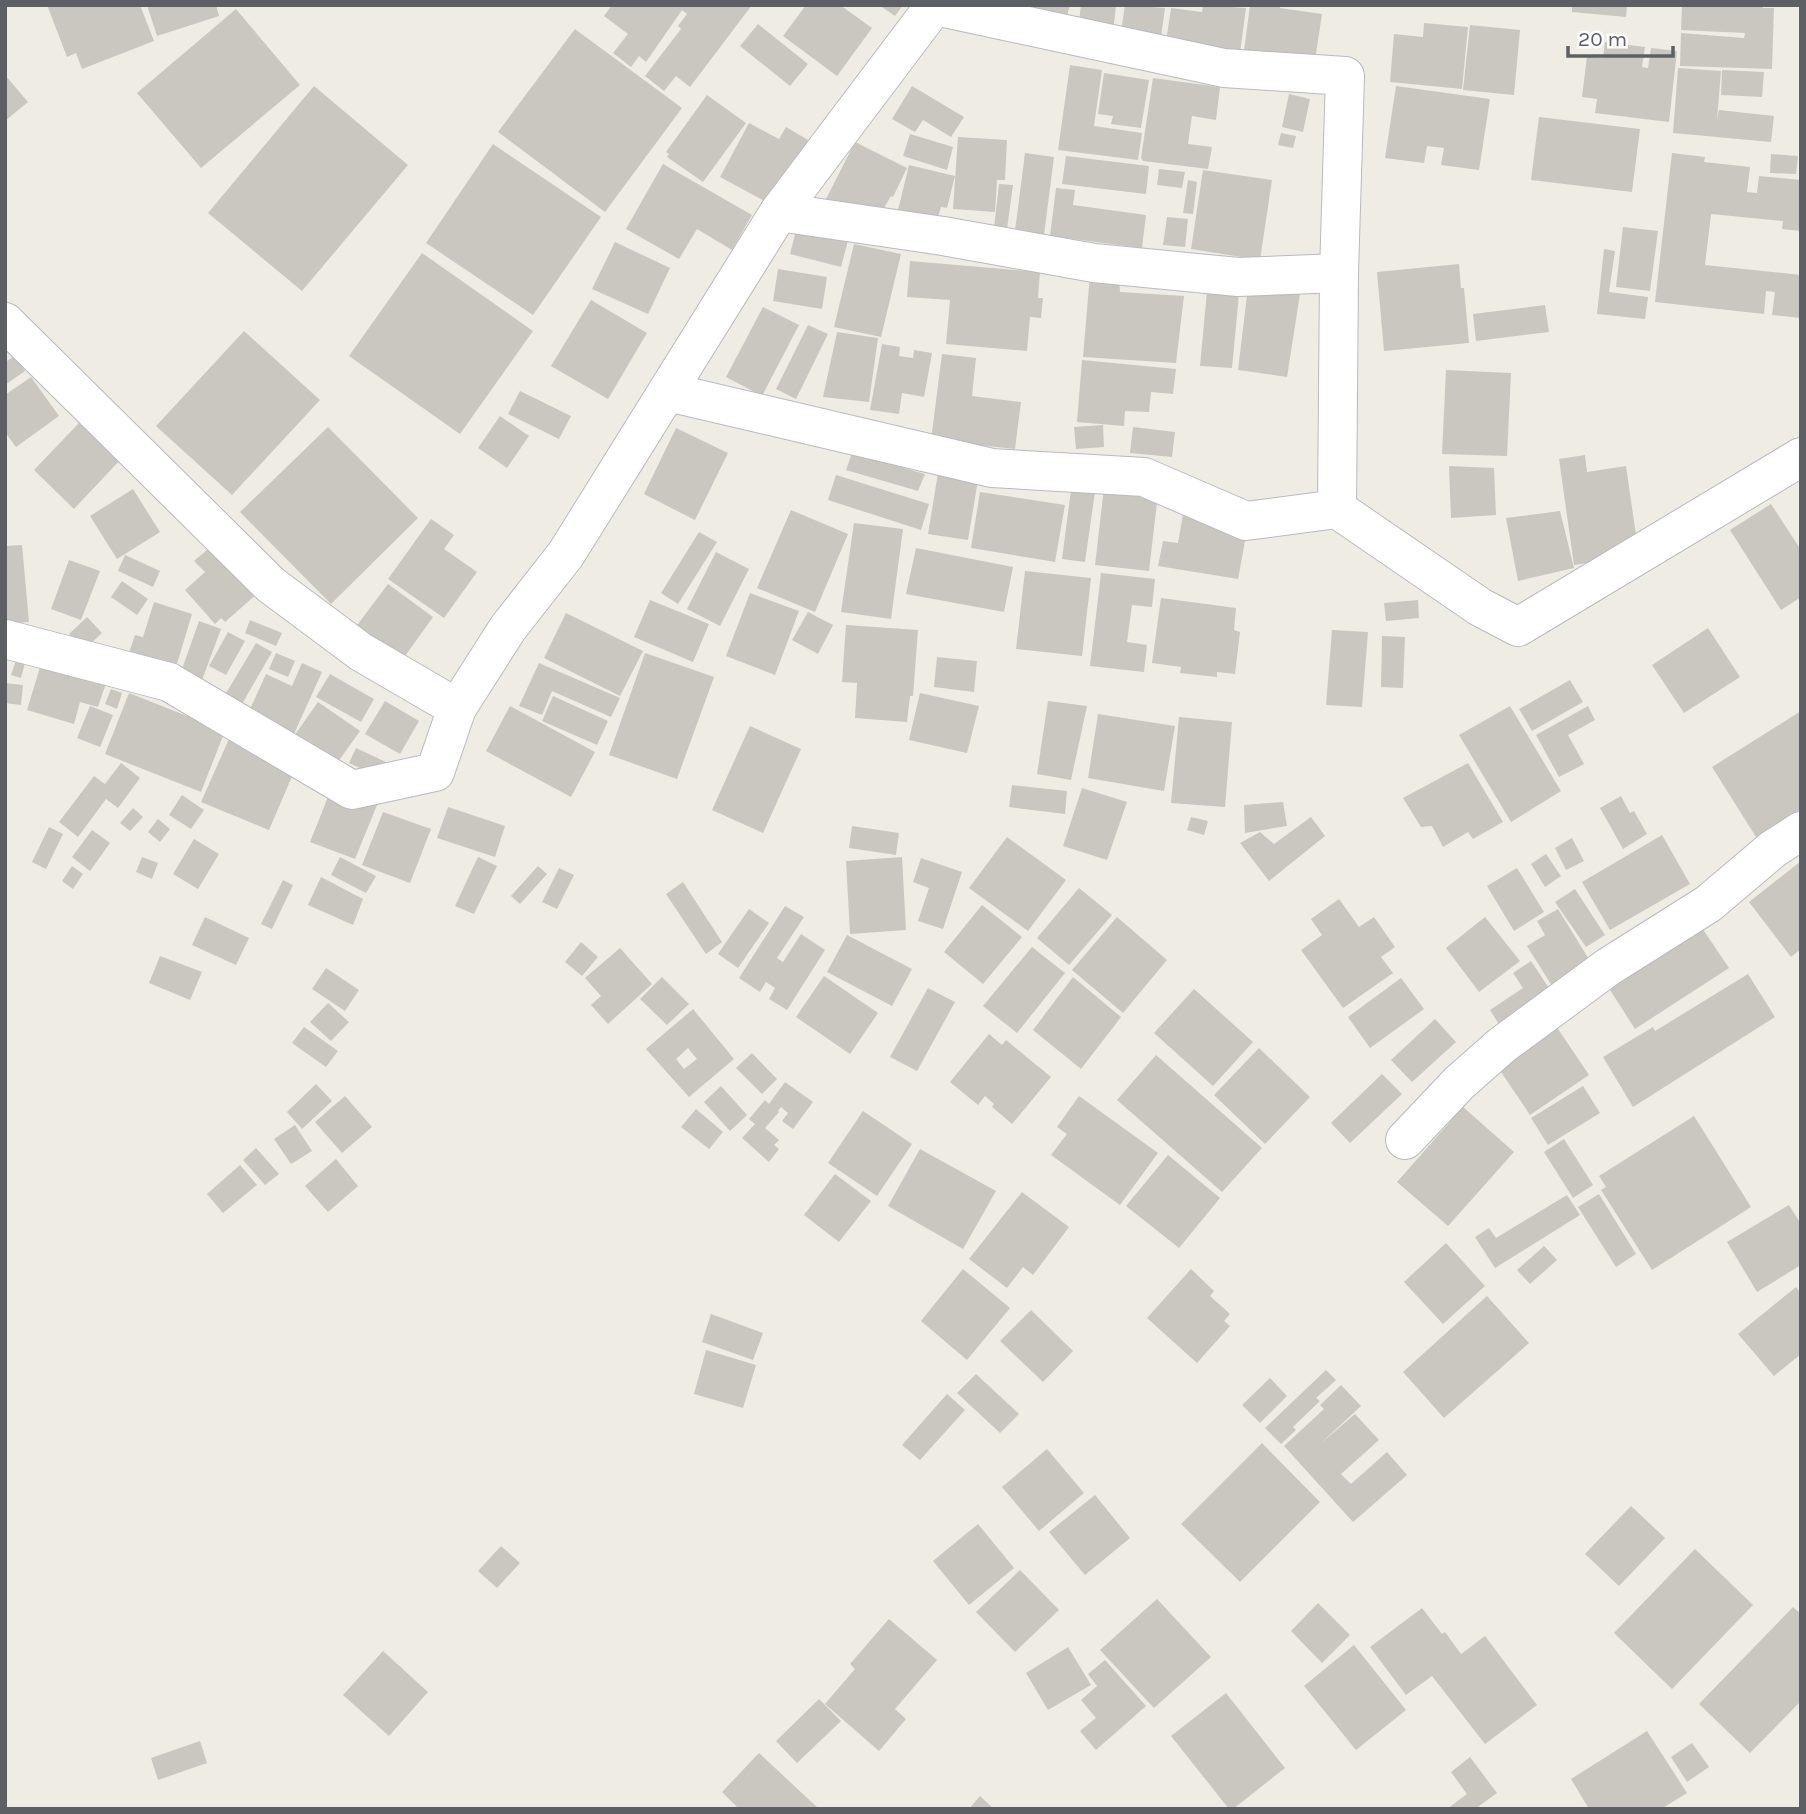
<svg xmlns="http://www.w3.org/2000/svg" width="1806" height="1814" viewBox="0 0 1806 1814" font-family="Karla,sans-serif">
<style>
.building{fill:#cac7c1;fill-rule:evenodd}
.lines{fill:none;stroke-linecap:round;stroke-linejoin:round}
.minor-casing{stroke:#b7babf;stroke-width:40}
.minor{stroke:#fff;stroke-width:38}
</style>
<rect width="100%" height="100%" fill="#efece4"/>
<g class="building">
<polygon points="47,5 140,5 154,41 82,69 76,53 67,57"/>
<polygon points="147,5 216,5 219,16 157,36"/>
<polygon points="612,5 752,5 690,87 676,76 664,91 645,76 681,29 678,26 687,14 682,10 646,62 639,56 631,67 613,53 628,34 604,16"/>
<polygon points="806,5 840,5 872,28 837,76 783,36"/>
<polygon points="879,5 903,5 895,16"/>
<polygon points="993,5 1070,5 1064,27"/>
<polygon points="1081,5 1116,5 1113,33 1078,29"/>
<polygon points="1125,5 1165,8 1160,44 1120,38"/>
<polygon points="1203,5 1246,8 1240,53 1166,42 1171,8 1202,12"/>
<polygon points="1250,5 1280,5 1280,8 1322,14 1315,60 1244,51"/>
<polygon points="1572,5 1627,5 1626,17 1572,12"/>
<polygon points="1682,5 1749,7 1749,5 1763,5 1763,8 1774,8 1772,69 1680,66 1681,33 1744,38 1745,33 1681,30"/>
<polygon points="236,9 300,85 201,168 137,93"/>
<polygon points="1424,23 1468,27 1462,89 1390,82 1394,34 1423,37"/>
<polygon points="758,24 808,64 790,86 740,46"/>
<polygon points="1470,25 1520,30 1514,95 1463,90"/>
<polygon points="575,29 682,108 605,212 498,132"/>
<polygon points="1605,42 1645,47 1642,67 1648,68 1651,48 1677,51 1669,122 1595,113 1597,99 1582,97 1587,56 1603,58"/>
<polygon points="1070,65 1102,70 1094,126 1142,133 1138,160 1058,150"/>
<polygon points="1678,68 1721,71 1717,120 1719,110 1774,116 1771,142 1673,133"/>
<polygon points="1722,70 1764,72 1762,97 1721,95"/>
<polygon points="1104,73 1149,80 1141,128 1111,124 1113,116 1098,114"/>
<polygon points="5,75 28,102 5,121"/>
<polygon points="1153,78 1220,87 1216,120 1192,116 1188,144 1212,147 1208,169 1143,161 1141,158"/>
<polygon points="314,86 408,165 302,291 208,213"/>
<polygon points="912,86 964,117 951,137 923,120 915,132 892,119"/>
<polygon points="1396,86 1490,99 1479,170 1441,165 1444,148 1427,146 1424,163 1385,158"/>
<polygon points="1289,94 1310,99 1303,132 1282,127"/>
<polygon points="707,95 746,123 703,182 667,157 669,154 666,152"/>
<polygon points="1539,117 1640,129 1632,192 1531,180"/>
<polygon points="749,123 779,139 786,127 808,140 772,205 720,177"/>
<polygon points="1281,133 1296,136 1293,148 1278,145"/>
<polygon points="910,134 953,147 947,170 903,156"/>
<polygon points="958,137 1007,140 1005,180 997,180 995,212 953,209"/>
<polygon points="855,142 907,168 893,197 891,196 884,208 826,199"/>
<polygon points="493,144 601,217 533,315 426,243"/>
<polygon points="1025,153 1054,157 1044,235 1015,231"/>
<polygon points="1672,153 1705,157 1704,162 1750,167 1747,192 1757,193 1759,176 1801,180 1801,231 1782,229 1783,221 1711,214 1705,265 1801,275 1801,318 1772,315 1775,292 1766,291 1764,314 1655,302"/>
<polygon points="1771,154 1798,156 1796,174 1770,173"/>
<polygon points="1066,156 1149,166 1146,194 1062,184"/>
<polygon points="663,164 752,215 732,250 697,229 679,259 626,229"/>
<polygon points="909,165 955,176 947,208 941,207 938,217 897,214"/>
<polygon points="1159,169 1185,172 1182,188 1157,185"/>
<polygon points="1203,170 1272,180 1260,260 1191,249"/>
<polygon points="1188,180 1197,182 1193,214 1183,213"/>
<polygon points="999,184 1013,185 1007,229 994,228"/>
<polygon points="1056,188 1075,190 1073,205 1146,215 1142,248 1050,236"/>
<polygon points="1167,217 1188,219 1185,247 1163,245"/>
<polygon points="799,219 850,233 841,267 790,254"/>
<polygon points="1623,227 1658,231 1650,291 1616,287"/>
<polygon points="615,242 670,268 648,314 592,289"/>
<polygon points="854,244 901,254 881,337 834,327"/>
<polygon points="1604,249 1615,251 1609,292 1648,297 1645,319 1597,314"/>
<polygon points="422,253 533,331 460,434 349,356"/>
<polygon points="910,261 1040,272 1038,298 1043,298 1041,318 1030,317 1027,351 946,344 950,300 907,297"/>
<polygon points="1459,264 1461,288 1464,288 1469,343 1384,351 1377,272"/>
<polygon points="778,269 827,277 822,309 773,301"/>
<polygon points="1090,274 1119,277 1120,292 1184,296 1176,363 1083,357"/>
<polygon points="1248,287 1300,294 1287,377 1238,370"/>
<polygon points="1207,291 1239,294 1232,368 1200,366"/>
<polygon points="591,300 647,333 608,399 551,366"/>
<polygon points="1545,305 1549,332 1476,341 1473,314"/>
<polygon points="763,307 799,325 762,396 726,377"/>
<polygon points="808,325 828,334 796,399 776,389"/>
<polygon points="244,331 320,400 232,495 156,426"/>
<polygon points="837,332 878,338 869,402 823,397"/>
<polygon points="882,344 900,347 899,356 913,358 914,350 932,353 924,397 902,393 899,414 870,410"/>
<polygon points="942,354 976,358 972,396 1021,402 1015,449 931,440"/>
<polygon points="15,356 25,371 5,385 5,362"/>
<polygon points="1082,360 1176,369 1173,394 1151,392 1149,412 1125,411 1124,426 1077,422"/>
<polygon points="1446,370 1511,373 1507,456 1442,454"/>
<polygon points="31,377 59,416 16,447 5,432 5,395"/>
<polygon points="520,391 571,416 559,439 508,414"/>
<polygon points="500,416 529,436 507,468 478,448"/>
<polygon points="80,422 120,460 74,509 34,470"/>
<polygon points="1103,425 1104,447 1076,449 1074,427"/>
<polygon points="328,427 418,518 331,604 240,512"/>
<polygon points="1133,427 1175,432 1172,457 1130,453"/>
<polygon points="676,428 728,453 695,520 644,494"/>
<polygon points="852,453 925,474 918,491 846,470"/>
<polygon points="1585,455 1587,472 1626,466 1639,556 1574,565 1559,459"/>
<polygon points="1449,466 1494,468 1496,515 1451,518"/>
<polygon points="939,467 979,474 968,540 928,534"/>
<polygon points="836,475 929,504 921,530 828,500"/>
<polygon points="1105,479 1159,485 1149,571 1095,565"/>
<polygon points="1072,482 1096,485 1085,562 1062,559"/>
<polygon points="133,489 160,532 117,559 90,516"/>
<polygon points="980,492 1065,505 1055,562 971,548"/>
<polygon points="1771,504 1801,550 1801,597 1781,610 1730,530"/>
<polygon points="791,510 848,534 815,612 757,588"/>
<polygon points="1560,511 1574,568 1518,581 1506,518"/>
<polygon points="1183,514 1248,525 1238,579 1158,566 1163,541 1178,543"/>
<polygon points="431,519 454,535 444,549 477,572 444,618 388,579"/>
<polygon points="854,523 903,529 891,619 841,612"/>
<polygon points="699,532 717,542 678,604 661,593"/>
<polygon points="214,544 258,593 225,622 221,618 215,624 185,590 205,572 194,561"/>
<polygon points="22,545 29,622 5,624 5,546"/>
<polygon points="916,548 1013,567 1004,612 906,594"/>
<polygon points="716,552 749,569 720,626 687,609"/>
<polygon points="125,555 160,571 153,587 118,571"/>
<polygon points="69,560 100,571 81,620 51,609"/>
<polygon points="1025,571 1091,578 1082,656 1016,649"/>
<polygon points="1101,573 1155,579 1152,607 1132,605 1127,642 1147,645 1144,672 1090,666"/>
<polygon points="122,581 148,599 137,615 111,597"/>
<polygon points="388,584 433,617 398,666 352,632"/>
<polygon points="750,593 799,611 775,675 726,656"/>
<polygon points="1161,598 1236,608 1234,630 1240,632 1235,674 1217,672 1217,677 1180,673 1181,667 1152,663"/>
<polygon points="650,600 709,624 693,662 634,637"/>
<polygon points="1418,600 1419,618 1386,621 1384,603"/>
<polygon points="154,602 192,614 173,677 126,662 135,635 143,637"/>
<polygon points="808,612 833,625 818,654 792,640"/>
<polygon points="566,613 643,651 620,696 544,658"/>
<polygon points="87,617 102,633 84,650 69,634"/>
<polygon points="250,620 282,633 276,646 245,633"/>
<polygon points="199,621 221,629 202,680 181,672"/>
<polygon points="846,625 918,630 913,696 910,696 907,722 855,718 857,683 842,682"/>
<polygon points="1708,628 1740,677 1684,713 1652,665"/>
<polygon points="1332,630 1368,632 1362,707 1326,705"/>
<polygon points="228,632 245,641 226,675 209,666"/>
<polygon points="1382,636 1405,637 1403,688 1381,687"/>
<polygon points="256,643 272,652 239,709 222,700"/>
<polygon points="276,653 295,661 288,677 269,669"/>
<polygon points="645,653 714,677 677,779 609,755"/>
<polygon points="937,657 977,661 974,692 934,687"/>
<polygon points="16,660 25,663 21,678 11,675"/>
<polygon points="302,663 322,672 293,736 247,716 266,674 292,686"/>
<polygon points="539,663 620,698 611,717 552,691 542,715 519,706"/>
<polygon points="41,664 106,683 98,707 80,702 74,724 27,710"/>
<polygon points="330,674 374,699 361,722 316,697"/>
<polygon points="1570,680 1583,702 1532,731 1519,709"/>
<polygon points="5,683 23,685 21,705 5,703"/>
<polygon points="111,689 122,693 117,709 105,704"/>
<polygon points="129,693 225,731 201,792 105,754"/>
<polygon points="920,693 979,706 967,753 909,740"/>
<polygon points="553,696 608,721 597,745 542,721"/>
<polygon points="385,701 419,721 400,754 365,734"/>
<polygon points="1048,701 1087,706 1071,780 1037,774"/>
<polygon points="318,702 360,731 335,766 294,736"/>
<polygon points="90,706 113,715 100,747 77,738"/>
<polygon points="510,706 595,752 571,797 486,751"/>
<polygon points="1510,706 1561,791 1511,822 1459,735"/>
<polygon points="1588,706 1595,720 1568,735 1584,764 1559,777 1536,735"/>
<polygon points="1801,711 1801,809 1756,837 1712,767"/>
<polygon points="1098,714 1175,726 1164,791 1088,778"/>
<polygon points="1179,717 1232,722 1225,807 1171,803"/>
<polygon points="750,726 801,749 763,833 712,810"/>
<polygon points="229,739 296,767 269,830 201,802"/>
<polygon points="356,748 388,763 381,778 349,763"/>
<polygon points="121,763 140,778 118,808 106,799 78,837 59,822 94,776 105,784"/>
<polygon points="1468,763 1503,822 1473,839 1468,832 1443,847 1432,826 1421,827 1403,798"/>
<polygon points="1012,785 1067,791 1065,814 1009,807"/>
<polygon points="332,787 377,805 355,859 310,842"/>
<polygon points="1082,788 1127,802 1107,860 1063,846"/>
<polygon points="182,795 204,810 191,829 169,815"/>
<polygon points="1621,796 1630,813 1634,811 1647,834 1623,849 1600,808"/>
<polygon points="1283,802 1287,826 1245,833 1244,805"/>
<polygon points="448,807 505,826 495,857 437,838"/>
<polygon points="133,808 143,817 130,831 120,823"/>
<polygon points="383,812 431,829 410,883 362,865"/>
<polygon points="1191,817 1208,821 1204,835 1187,830"/>
<polygon points="1311,817 1325,836 1269,881 1240,843 1260,832 1274,844"/>
<polygon points="158,819 170,829 160,842 148,832"/>
<polygon points="852,826 899,833 896,855 849,848"/>
<polygon points="49,827 63,834 46,869 32,862"/>
<polygon points="92,830 110,843 90,871 72,857"/>
<polygon points="1662,835 1690,884 1610,930 1582,882"/>
<polygon points="1007,837 1066,880 1028,931 969,888"/>
<polygon points="1572,838 1584,861 1566,870 1555,848"/>
<polygon points="194,839 219,854 198,889 173,874"/>
<polygon points="1546,854 1561,876 1545,887 1531,864"/>
<polygon points="142,857 158,863 152,879 136,872"/>
<polygon points="340,857 376,876 366,893 331,875"/>
<polygon points="478,857 497,866 474,914 455,906"/>
<polygon points="902,857 906,930 850,934 846,861"/>
<polygon points="921,858 962,872 943,929 918,921 929,888 913,882"/>
<polygon points="1801,861 1801,949 1791,957 1749,902"/>
<polygon points="72,866 83,874 73,889 62,881"/>
<polygon points="538,866 547,874 520,904 511,896"/>
<polygon points="559,868 574,875 557,909 542,902"/>
<polygon points="1517,868 1544,912 1514,931 1487,886"/>
<polygon points="321,877 363,899 353,925 308,905"/>
<polygon points="283,880 293,885 272,929 261,924"/>
<polygon points="683,882 722,942 706,954 666,894"/>
<polygon points="1079,888 1112,915 1069,965 1037,938"/>
<polygon points="1575,889 1605,935 1586,947 1555,902"/>
<polygon points="1339,899 1359,927 1374,917 1395,947 1381,957 1393,973 1343,1008 1301,950 1322,935 1311,919"/>
<polygon points="982,905 1022,937 983,984 944,952"/>
<polygon points="785,906 804,917 777,958 783,962 801,934 825,950 787,1010 769,999 775,988 766,982 760,992 739,978"/>
<polygon points="749,909 769,923 738,968 718,954"/>
<polygon points="1558,909 1590,961 1552,986 1527,946 1545,935 1537,921"/>
<polygon points="205,917 249,938 236,965 192,945"/>
<polygon points="1117,917 1167,960 1123,1013 1072,970"/>
<polygon points="1485,917 1520,961 1479,992 1446,948"/>
<polygon points="1698,922 1729,968 1635,1029 1605,982"/>
<polygon points="847,935 912,969 892,1006 827,972"/>
<polygon points="581,942 598,957 582,976 565,962"/>
<polygon points="1032,947 1065,973 1017,1033 983,1006"/>
<polygon points="620,948 652,984 608,1024 591,1005 601,996 585,978"/>
<polygon points="160,956 202,972 190,1000 149,983"/>
<polygon points="1531,961 1557,1000 1505,1034 1490,1010 1523,988 1513,973"/>
<polygon points="326,968 359,990 345,1011 312,989"/>
<polygon points="1748,974 1775,1017 1633,1107 1603,1057 1653,1027 1655,1031"/>
<polygon points="824,976 878,1013 850,1054 796,1017"/>
<polygon points="662,977 689,1004 667,1025 640,999"/>
<polygon points="1073,977 1121,1017 1081,1069 1033,1030"/>
<polygon points="1401,978 1424,1009 1370,1048 1348,1017"/>
<polygon points="928,988 955,1002 917,1071 890,1057"/>
<polygon points="1194,989 1253,1042 1213,1086 1154,1033"/>
<polygon points="328,1003 349,1022 331,1041 310,1022"/>
<path d="M693,1009L734,1059L689,1097L646,1049ZM688,1048L697,1059L684,1069L676,1059Z"/>
<polygon points="1435,1019 1456,1042 1412,1082 1391,1060"/>
<polygon points="1556,1026 1589,1075 1530,1115 1497,1066"/>
<polygon points="304,1027 338,1051 326,1067 292,1043"/>
<polygon points="989,1034 1002,1045 1006,1040 1051,1077 1012,1124 992,1107 994,1104 985,1096 978,1105 950,1082"/>
<polygon points="1259,1048 1310,1097 1265,1144 1214,1095"/>
<polygon points="752,1053 777,1079 762,1094 736,1068"/>
<polygon points="1156,1055 1262,1148 1222,1192 1117,1100"/>
<polygon points="1382,1074 1402,1094 1350,1143 1331,1123"/>
<polygon points="785,1082 813,1102 793,1129 782,1121 788,1113 781,1107 778,1111 779,1112 765,1128 779,1140 774,1145 779,1149 769,1162 742,1138 755,1124 749,1119 765,1100 769,1104"/>
<polygon points="316,1084 332,1101 302,1129 287,1112"/>
<polygon points="721,1086 747,1115 730,1131 704,1102"/>
<polygon points="1583,1086 1600,1113 1548,1145 1531,1118"/>
<polygon points="345,1096 372,1127 342,1153 315,1122"/>
<polygon points="1079,1096 1158,1153 1120,1205 1051,1155 1067,1134 1057,1127"/>
<polygon points="1463,1107 1514,1152 1448,1226 1397,1182"/>
<polygon points="696,1109 723,1132 709,1149 681,1127"/>
<polygon points="863,1111 912,1144 877,1196 828,1163"/>
<polygon points="1694,1116 1751,1207 1652,1270 1601,1190 1606,1187 1599,1176"/>
<polygon points="295,1125 312,1151 291,1164 274,1139"/>
<polygon points="1564,1139 1593,1185 1573,1198 1544,1152"/>
<polygon points="256,1148 279,1174 265,1185 243,1160"/>
<polygon points="920,1149 996,1191 963,1249 888,1206"/>
<polygon points="1168,1155 1220,1198 1179,1248 1126,1206"/>
<polygon points="336,1159 358,1186 328,1212 305,1186"/>
<polygon points="240,1165 257,1185 223,1213 207,1194"/>
<polygon points="835,1174 871,1201 839,1242 804,1215"/>
<polygon points="1022,1192 1069,1227 1033,1275 1023,1267 1007,1288 969,1259"/>
<polygon points="1599,1194 1636,1254 1616,1267 1578,1207"/>
<polygon points="1567,1195 1580,1215 1495,1268 1475,1237 1489,1228 1496,1238"/>
<polygon points="1789,1205 1801,1224 1801,1265 1757,1292 1727,1242"/>
<polygon points="1446,1243 1485,1286 1443,1324 1404,1282"/>
<polygon points="1544,1246 1557,1260 1530,1284 1517,1270"/>
<polygon points="963,1269 1010,1308 967,1360 921,1321"/>
<polygon points="1191,1269 1214,1291 1210,1296 1230,1314 1224,1321 1230,1326 1197,1363 1147,1318"/>
<polygon points="1796,1287 1801,1293 1801,1354 1774,1376 1738,1334"/>
<polygon points="1487,1296 1529,1343 1444,1418 1403,1372"/>
<polygon points="1031,1310 1073,1351 1043,1382 1000,1341"/>
<polygon points="711,1314 763,1333 753,1360 702,1342"/>
<polygon points="706,1350 756,1365 743,1408 694,1394"/>
<polygon points="1326,1370 1336,1380 1316,1398 1320,1401 1293,1427 1296,1430 1281,1444 1265,1428"/>
<polygon points="976,1374 1019,1414 1000,1433 957,1393"/>
<polygon points="1270,1378 1287,1396 1260,1423 1242,1405"/>
<polygon points="1341,1385 1361,1406 1320,1444 1355,1414 1379,1440 1341,1474 1351,1484 1387,1452 1407,1475 1353,1522 1284,1446 1324,1409 1320,1405"/>
<polygon points="947,1394 965,1410 920,1460 902,1445"/>
<polygon points="1262,1443 1320,1502 1240,1582 1181,1524"/>
<polygon points="1047,1449 1084,1493 1039,1531 1002,1487"/>
<polygon points="1095,1495 1130,1538 1085,1575 1049,1532"/>
<polygon points="1631,1506 1665,1538 1619,1586 1585,1554"/>
<polygon points="978,1524 1014,1568 969,1605 933,1561"/>
<polygon points="501,1546 520,1563 497,1588 478,1571"/>
<polygon points="1695,1549 1753,1605 1672,1689 1614,1633"/>
<polygon points="1020,1570 1059,1610 1015,1652 976,1612"/>
<polygon points="1157,1599 1211,1657 1154,1708 1100,1650"/>
<polygon points="1318,1603 1350,1635 1322,1663 1291,1631"/>
<polygon points="1793,1607 1801,1614 1801,1701 1750,1753 1699,1704"/>
<polygon points="1422,1608 1442,1634 1445,1632 1461,1654 1485,1636 1537,1705 1485,1744 1432,1676 1406,1695 1370,1647"/>
<polygon points="889,1619 937,1660 895,1709 906,1719 879,1751 825,1704 855,1669 850,1664"/>
<polygon points="1354,1645 1406,1710 1356,1750 1304,1686"/>
<polygon points="1068,1647 1091,1685 1048,1710 1026,1673"/>
<polygon points="383,1651 428,1692 389,1736 343,1695"/>
<polygon points="1105,1660 1146,1706 1096,1750 1080,1731 1096,1718 1081,1700 1097,1686 1088,1674"/>
<polygon points="1226,1693 1285,1768 1233,1809 1229,1809 1171,1736"/>
<polygon points="819,1699 841,1721 797,1763 776,1741"/>
<polygon points="1647,1731 1687,1793 1661,1809 1589,1809 1571,1779"/>
<polygon points="200,1741 207,1763 158,1780 151,1758"/>
<polygon points="1692,1743 1709,1767 1687,1782 1671,1757"/>
<polygon points="759,1753 819,1809 739,1809 722,1792"/>
<polygon points="1470,1757 1497,1793 1475,1809 1447,1809 1467,1794 1451,1772"/>
<polygon points="980,1796 994,1809 969,1809"/>
</g>
<g class="lines">
<defs>
<g id="minor">
<polyline points="779,212 943,236 1094,263 1238,277 1339,273"/>
<polyline points="5,322 271,585 361,652 457,708"/>
<polyline points="668,392 992,468 1144,477 1246,521 1337,509 1339,273 1345,76 1224,68 935,6"/>
<polyline points="1337,509 1480,607 1518,627 1801,457"/>
<polyline points="5,639 169,682 352,790 435,772 457,708 508,628 566,554 779,212 935,5"/>
<polyline points="1405,1140 1459,1083 1502,1045 1608,967 1708,904 1773,849 1801,831"/>
</g>
</defs>
<use href="#minor" class="minor-casing"/>
<use href="#minor" class="minor"/>
</g>
<rect width="1806" height="1814" fill="none" stroke="#5c6065" stroke-width="14"/>
<path d="M1568 46v10h105v-10" fill="none" stroke="#5c6065" stroke-width="3.5"/>
<text x="1578" y="46" font-size="21" fill="#5c6065" stroke="#ffffff" stroke-width="5" paint-order="stroke">20 m</text>
</svg>
